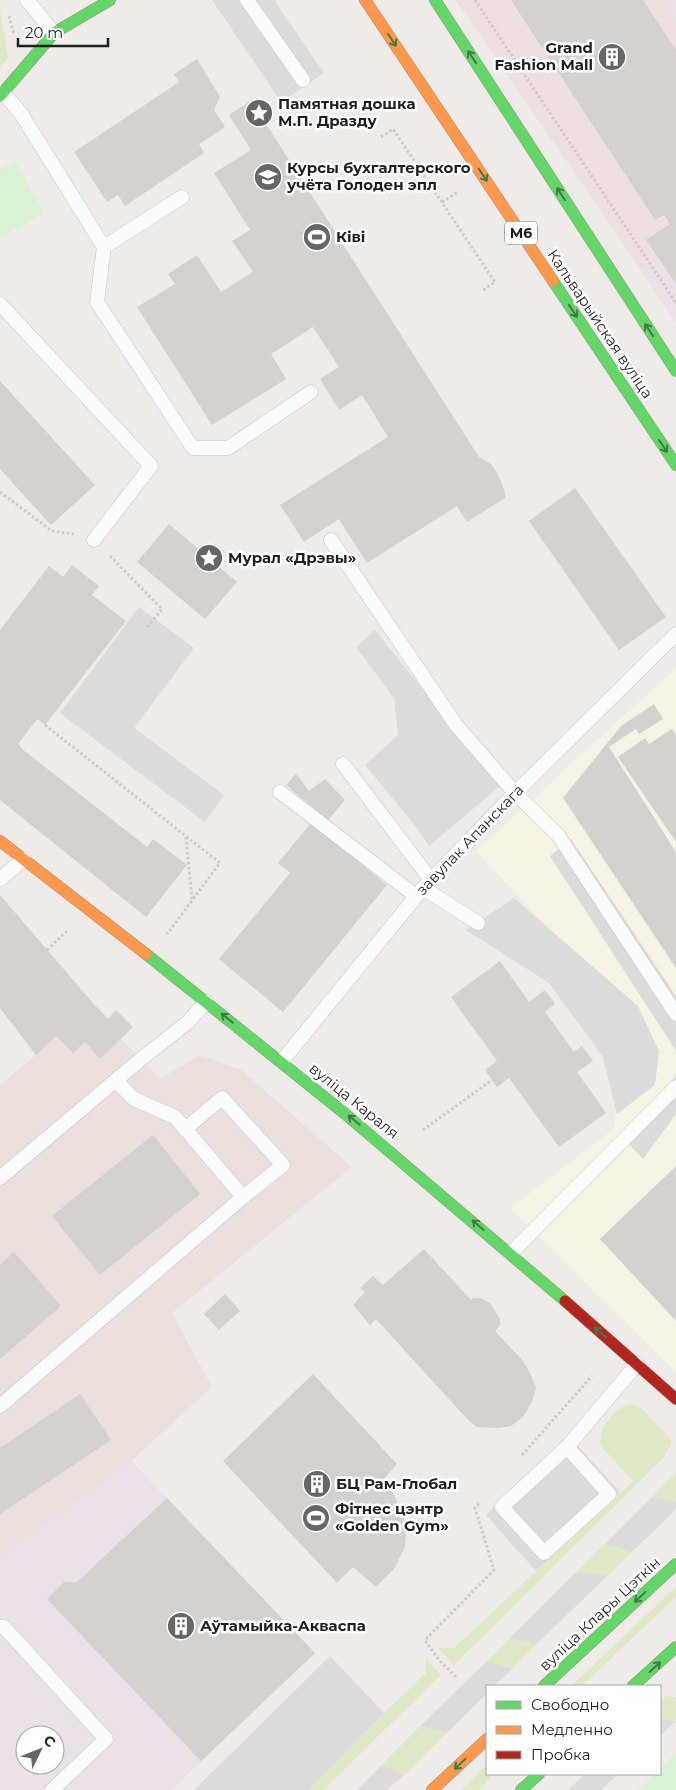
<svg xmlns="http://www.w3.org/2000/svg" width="676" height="1790" viewBox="0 0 676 1790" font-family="Montserrat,sans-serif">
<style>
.commercial{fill:#efdfdf}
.industrial{fill:#ebe1e8;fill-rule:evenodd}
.education{fill:#f7f3e4}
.military{fill:#ecdfdc}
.grass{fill:#dfe9c8}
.park{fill:#d9f2d4}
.parking{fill:#dedcdb}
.building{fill:#d4d1cf}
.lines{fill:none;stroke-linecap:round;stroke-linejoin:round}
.lane-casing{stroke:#c5c3c2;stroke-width:15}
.fast-casing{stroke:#989680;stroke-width:12}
.slow-casing{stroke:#989680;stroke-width:12}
.jam-casing{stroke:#989680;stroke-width:12}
.path{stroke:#d7c8c7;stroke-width:3;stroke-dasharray:2.5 2.5;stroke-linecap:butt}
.lane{stroke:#fcfcfc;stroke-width:14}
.fast{stroke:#63d668;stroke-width:11}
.slow{stroke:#ff974d;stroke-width:11}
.jam{stroke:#b3261e;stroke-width:11}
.oneway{stroke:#417a44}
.labels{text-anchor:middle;stroke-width:5;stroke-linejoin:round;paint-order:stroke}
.shield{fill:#fff;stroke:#626262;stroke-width:1}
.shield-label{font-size:14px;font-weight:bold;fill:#1f1f1f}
.poi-label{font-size:15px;font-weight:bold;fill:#1f1f1f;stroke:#fff;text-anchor:start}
.street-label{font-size:15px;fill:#1f1f1f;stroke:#fff}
</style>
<rect width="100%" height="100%" fill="#eeebe8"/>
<polygon class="commercial" points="456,0 667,0 666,1 676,18 676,245 641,270"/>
<g class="industrial">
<polygon points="667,0 676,0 676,18 665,1"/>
<polygon points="676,245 676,323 641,270"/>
<path d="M131,1461L315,1653L171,1790H0V1556ZM25,1735H55V1765H25Z"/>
</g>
<polygon class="education" points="676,668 676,1372 510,1208 614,1129 625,1009 476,851"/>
<polygon class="military" points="56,1036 73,1053 85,1042 100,1058 121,1039 160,1079 200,1055 241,1070 352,1167 172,1313 212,1387 131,1461 0,1556 0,1085 36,1055"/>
<g class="grass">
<polygon points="0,10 8,58 0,67"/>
<path d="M630,1404L640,1407L669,1437L672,1443L663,1458L454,1665L438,1648H454L633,1481L600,1445C600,1427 612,1409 630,1404Z"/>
<polygon points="676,1473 676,1502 652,1497"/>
<polygon points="605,1544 632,1552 608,1575 576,1572"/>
<polygon points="676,1587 676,1597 582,1686 571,1686"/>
<polygon points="510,1638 537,1644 512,1669 487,1661"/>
<polygon points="426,1658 441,1675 323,1790 309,1790 384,1713 426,1673"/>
<polygon points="666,1696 676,1697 676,1720 660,1718 660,1702"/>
<polygon points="420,1726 447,1733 405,1774 381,1766"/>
<polygon points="487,1765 487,1774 493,1774 479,1790 461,1790"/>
</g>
<g class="park">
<polygon points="15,161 44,213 2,237 0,233 0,170"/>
<polygon points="676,1753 676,1790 638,1790 655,1774 660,1774 660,1769"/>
</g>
<g class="parking">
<polygon points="212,0 274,0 324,73 281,102"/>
<polygon points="139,607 194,648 134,728 224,795 205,822 60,713"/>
<polygon points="375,630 500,786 429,846 417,828 365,765 398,735 394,698 356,647"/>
<polygon points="571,839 676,996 676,1051 550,856"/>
<polygon points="514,898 638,1006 659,1051 655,1085 617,1114 603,1057 549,983 466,930"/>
<polygon points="676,1075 676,1114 643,1159 626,1141"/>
<polygon points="568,1435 620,1492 536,1571 486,1515"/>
<polygon points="652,1497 676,1502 676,1509 632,1552 605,1544"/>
<polygon points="576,1572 608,1575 537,1644 510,1638"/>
<polygon points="330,1656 384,1713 309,1790 194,1790"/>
<polygon points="487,1661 512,1669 494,1686 487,1686 487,1693 447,1733 420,1726"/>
<polygon points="660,1718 676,1721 660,1736"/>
<polygon points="381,1766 405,1774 387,1790 357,1790"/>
<polygon points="585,1774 618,1774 601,1790 568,1790"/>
</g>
<g class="building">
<polygon points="511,0 643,0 676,50 676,284 646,240 670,224 664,215 655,220"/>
<polygon points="197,59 220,97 214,110 225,127 199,144 204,153 125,206 118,195 107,202 74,152 179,82 174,74"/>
<polygon points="252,100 259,113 479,457 491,464 498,474 505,492 505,498 467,522 457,506 367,563 339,519 304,542 280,505 388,437 362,395 339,410 320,379 339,367 313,327 271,354 286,379 212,425 137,307 175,284 168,274 197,255 221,292 253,272 232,241 250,230 214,173 251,150 229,115"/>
<polygon points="0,381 95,485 51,525 0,469"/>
<polygon points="575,488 666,617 619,650 529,521"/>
<polygon points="169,524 237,582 205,619 137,562"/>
<polygon points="72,565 99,586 92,595 126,621 45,725 37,719 18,744 22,749 147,847 153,839 187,865 146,917 0,800 0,630 49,566 63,577"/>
<polygon points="654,704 663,719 639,734 636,729 609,747 676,852 676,968 563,798 621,726"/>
<polygon points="672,729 676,734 676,842 618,757 645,738 649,744"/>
<polygon points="296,774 309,791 325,779 345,800 328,820 286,785"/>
<polygon points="311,823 387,885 283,1012 219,959 290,873 278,863"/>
<polygon points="0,895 92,1002 108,1019 116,1010 133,1027 100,1059 85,1042 73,1053 56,1036 36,1055 0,1008"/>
<polygon points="500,961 529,1002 545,990 555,1004 545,1012 574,1052 582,1046 593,1061 577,1072 606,1113 559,1147 509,1078 497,1087 485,1070 497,1061 451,997"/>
<polygon points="153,1135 200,1194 100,1275 52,1216"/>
<polygon points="676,1166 676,1321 600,1239"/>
<polygon points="424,1249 471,1300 473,1298 481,1298 490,1303 500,1319 500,1326 495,1331 523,1361 530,1373 536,1388 532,1402 523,1417 511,1426 497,1428 477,1427 468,1420 376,1319 370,1325 353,1305 365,1292 360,1288 373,1276 383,1285"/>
<polygon points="14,1252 61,1306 0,1359 0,1265"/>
<polygon points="225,1294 240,1311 219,1330 204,1314"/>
<polygon points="313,1374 397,1464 384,1479 392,1490 404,1519 406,1535 405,1547 394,1569 376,1587 353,1567 337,1583 223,1461"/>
<polygon points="80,1394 111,1440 0,1514 0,1448"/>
<polygon points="167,1498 315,1653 201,1761 47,1599 64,1582 77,1582"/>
</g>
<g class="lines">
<defs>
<g id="lane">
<polyline points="27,0 54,33"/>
<polyline points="247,0 303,80"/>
<polyline points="3,93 20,112 104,247 182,197"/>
<polyline points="104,247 97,302 193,448 228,448 311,392"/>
<polyline points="0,304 151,466 94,540"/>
<polyline points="331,540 456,725 515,793 558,835 676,1014"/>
<polyline points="343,764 431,880"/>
<polyline points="280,792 416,896"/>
<polyline points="0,879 24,859"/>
<polyline points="423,888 478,923"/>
<polyline points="282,1061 423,888 515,793 676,634"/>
<polyline points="185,1129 222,1098 283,1165 243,1197"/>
<polyline points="0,1178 141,1059 187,1023 206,1002"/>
<polyline points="511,1253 676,1087"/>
<polyline points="0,1406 243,1197 175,1117 134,1099 116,1081"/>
<polyline points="567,1447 609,1494 544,1553 502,1507 567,1447 637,1364"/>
<polyline points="0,1627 4,1627 106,1739 52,1790"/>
</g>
<g id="fast">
<polyline points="435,0 676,371"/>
<polyline points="0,96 54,33 110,0"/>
<polyline points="553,281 676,465"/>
<polyline points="146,954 344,1113 565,1301"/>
<polyline points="544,1686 676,1564"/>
<polyline points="633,1686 676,1647"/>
<polyline points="521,1790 539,1774"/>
</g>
<g id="slow">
<polyline points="365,0 553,281"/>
<polyline points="0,841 146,954"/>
<polyline points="432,1790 487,1739"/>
</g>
<polyline id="jam" points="565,1301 676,1399"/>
</defs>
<use href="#lane" class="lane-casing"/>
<use href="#fast" class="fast-casing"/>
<use href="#slow" class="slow-casing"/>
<use href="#jam" class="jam-casing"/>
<g class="path">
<polyline points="475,0 676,303"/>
<polyline points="9,16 14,34"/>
<polyline points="381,137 393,129 495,282 482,291"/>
<polyline points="442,202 458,192"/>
<polyline points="0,492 52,531 74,534"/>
<polyline points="110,556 162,609 146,629"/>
<polyline points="45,725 220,863 167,934"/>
<polyline points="186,837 192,901"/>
<polyline points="47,950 68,930"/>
<polyline points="423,1130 492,1080"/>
<polyline points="522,1455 592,1376"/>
<polyline points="456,1677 439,1660 425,1640 494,1570 475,1508 480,1502"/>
</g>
<use href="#lane" class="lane"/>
<use href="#fast" class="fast"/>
<use href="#slow" class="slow"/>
<use href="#jam" class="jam"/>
</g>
<defs><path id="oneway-shaft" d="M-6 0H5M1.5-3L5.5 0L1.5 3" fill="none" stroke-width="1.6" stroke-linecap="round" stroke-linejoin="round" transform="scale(1.25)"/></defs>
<g class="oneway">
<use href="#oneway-shaft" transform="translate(392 40) rotate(56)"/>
<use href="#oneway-shaft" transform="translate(472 57) rotate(-123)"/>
<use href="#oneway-shaft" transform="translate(483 175) rotate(56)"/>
<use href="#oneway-shaft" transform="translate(561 194) rotate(-123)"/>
<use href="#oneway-shaft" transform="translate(573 311) rotate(56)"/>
<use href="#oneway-shaft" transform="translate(649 330) rotate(-123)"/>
<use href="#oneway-shaft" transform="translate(663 446) rotate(56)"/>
<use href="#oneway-shaft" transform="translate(227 1018) rotate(-141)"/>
<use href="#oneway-shaft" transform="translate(354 1120) rotate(-141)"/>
<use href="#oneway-shaft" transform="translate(478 1225) rotate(-139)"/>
<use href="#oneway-shaft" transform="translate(600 1332) rotate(-139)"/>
<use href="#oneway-shaft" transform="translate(640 1597) rotate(137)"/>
<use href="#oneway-shaft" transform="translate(655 1667) rotate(-43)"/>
<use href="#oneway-shaft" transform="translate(460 1764) rotate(137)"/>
</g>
<defs>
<symbol id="building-disc" viewBox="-11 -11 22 22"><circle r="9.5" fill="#676665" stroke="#fff"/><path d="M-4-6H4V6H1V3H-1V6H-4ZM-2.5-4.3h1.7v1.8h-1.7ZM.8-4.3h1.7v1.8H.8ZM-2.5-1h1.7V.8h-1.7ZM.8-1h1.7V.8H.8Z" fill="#fff"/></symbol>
<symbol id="sight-disc" viewBox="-11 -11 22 22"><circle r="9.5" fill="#676665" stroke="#fff"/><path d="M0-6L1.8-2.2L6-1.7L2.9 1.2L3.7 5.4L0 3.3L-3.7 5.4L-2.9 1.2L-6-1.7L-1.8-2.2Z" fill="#fff"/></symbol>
<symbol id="school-disc" viewBox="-11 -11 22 22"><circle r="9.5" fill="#676665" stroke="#fff"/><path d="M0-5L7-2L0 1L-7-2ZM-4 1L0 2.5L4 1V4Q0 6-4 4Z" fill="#fff"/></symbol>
<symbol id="stadium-disc" viewBox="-11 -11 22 22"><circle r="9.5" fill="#676665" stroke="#fff"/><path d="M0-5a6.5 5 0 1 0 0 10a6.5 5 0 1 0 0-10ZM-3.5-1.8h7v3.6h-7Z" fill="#fff"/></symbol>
</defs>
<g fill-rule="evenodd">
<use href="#building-disc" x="596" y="41" width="32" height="32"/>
<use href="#sight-disc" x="243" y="97" width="32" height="32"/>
<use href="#school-disc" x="252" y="161" width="32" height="32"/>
<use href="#stadium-disc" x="301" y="221" width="32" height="32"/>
<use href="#sight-disc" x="193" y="542" width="32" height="32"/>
<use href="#building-disc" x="301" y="1468" width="32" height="32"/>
<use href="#stadium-disc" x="300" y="1502" width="32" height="32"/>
<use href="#building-disc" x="165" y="1610" width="32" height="32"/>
</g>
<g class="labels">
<rect class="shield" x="505" y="221.5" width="32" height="23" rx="4"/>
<g class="shield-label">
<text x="521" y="238">М6</text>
</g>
<g class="poi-label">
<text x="593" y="53" text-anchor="end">Grand<tspan x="593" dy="17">Fashion Mall</tspan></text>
<text x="278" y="109">Памятная дошка<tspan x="278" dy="17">М.П. Дразду</tspan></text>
<text x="287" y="173">Курсы бухгалтерского<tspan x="287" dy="17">учёта Голоден эпл</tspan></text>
<text x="336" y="242">Ківі</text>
<text x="228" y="563">Мурал «Дрэвы»</text>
<text x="336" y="1489">БЦ Рам-Глобал</text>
<text x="335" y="1514">Фітнес цэнтр<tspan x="335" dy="17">«Golden Gym»</tspan></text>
<text x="200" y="1631">Аўтамыйка-Акваспа</text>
</g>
<g class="street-label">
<text transform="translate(600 324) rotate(56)" y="5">Кальварыйская вуліца</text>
<text transform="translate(470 840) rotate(-46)" y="5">завулак Апанскага</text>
<text transform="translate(354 1101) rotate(39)" y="5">вуліца Караля</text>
<text transform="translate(600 1614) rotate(-43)" y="5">вуліца Клары Цэткін</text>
</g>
</g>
<rect x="486" y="1685" width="175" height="90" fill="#ffffff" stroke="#a5a5a5"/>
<rect x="496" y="1701" width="25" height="8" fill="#63d668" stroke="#a5a5a5"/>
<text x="531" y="1710" font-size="15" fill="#1f1f1f">Свободно</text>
<rect x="496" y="1726" width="25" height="8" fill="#ff974d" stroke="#a5a5a5"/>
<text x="531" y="1735" font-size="15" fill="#1f1f1f">Медленно</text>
<rect x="496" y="1751" width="25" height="8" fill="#b3261e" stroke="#a5a5a5"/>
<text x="531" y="1760" font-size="15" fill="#1f1f1f">Пробка</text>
<g transform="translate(40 1750) rotate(47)"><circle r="24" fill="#ffffff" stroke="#a5a5a5"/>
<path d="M0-4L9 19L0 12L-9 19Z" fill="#676665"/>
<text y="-8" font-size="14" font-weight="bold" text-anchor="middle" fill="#1f1f1f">С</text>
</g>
<path d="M18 38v8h90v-8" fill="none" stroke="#1f1f1f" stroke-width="2.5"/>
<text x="25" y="38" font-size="15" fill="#1f1f1f" stroke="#ffffff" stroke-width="4" paint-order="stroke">20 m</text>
</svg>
